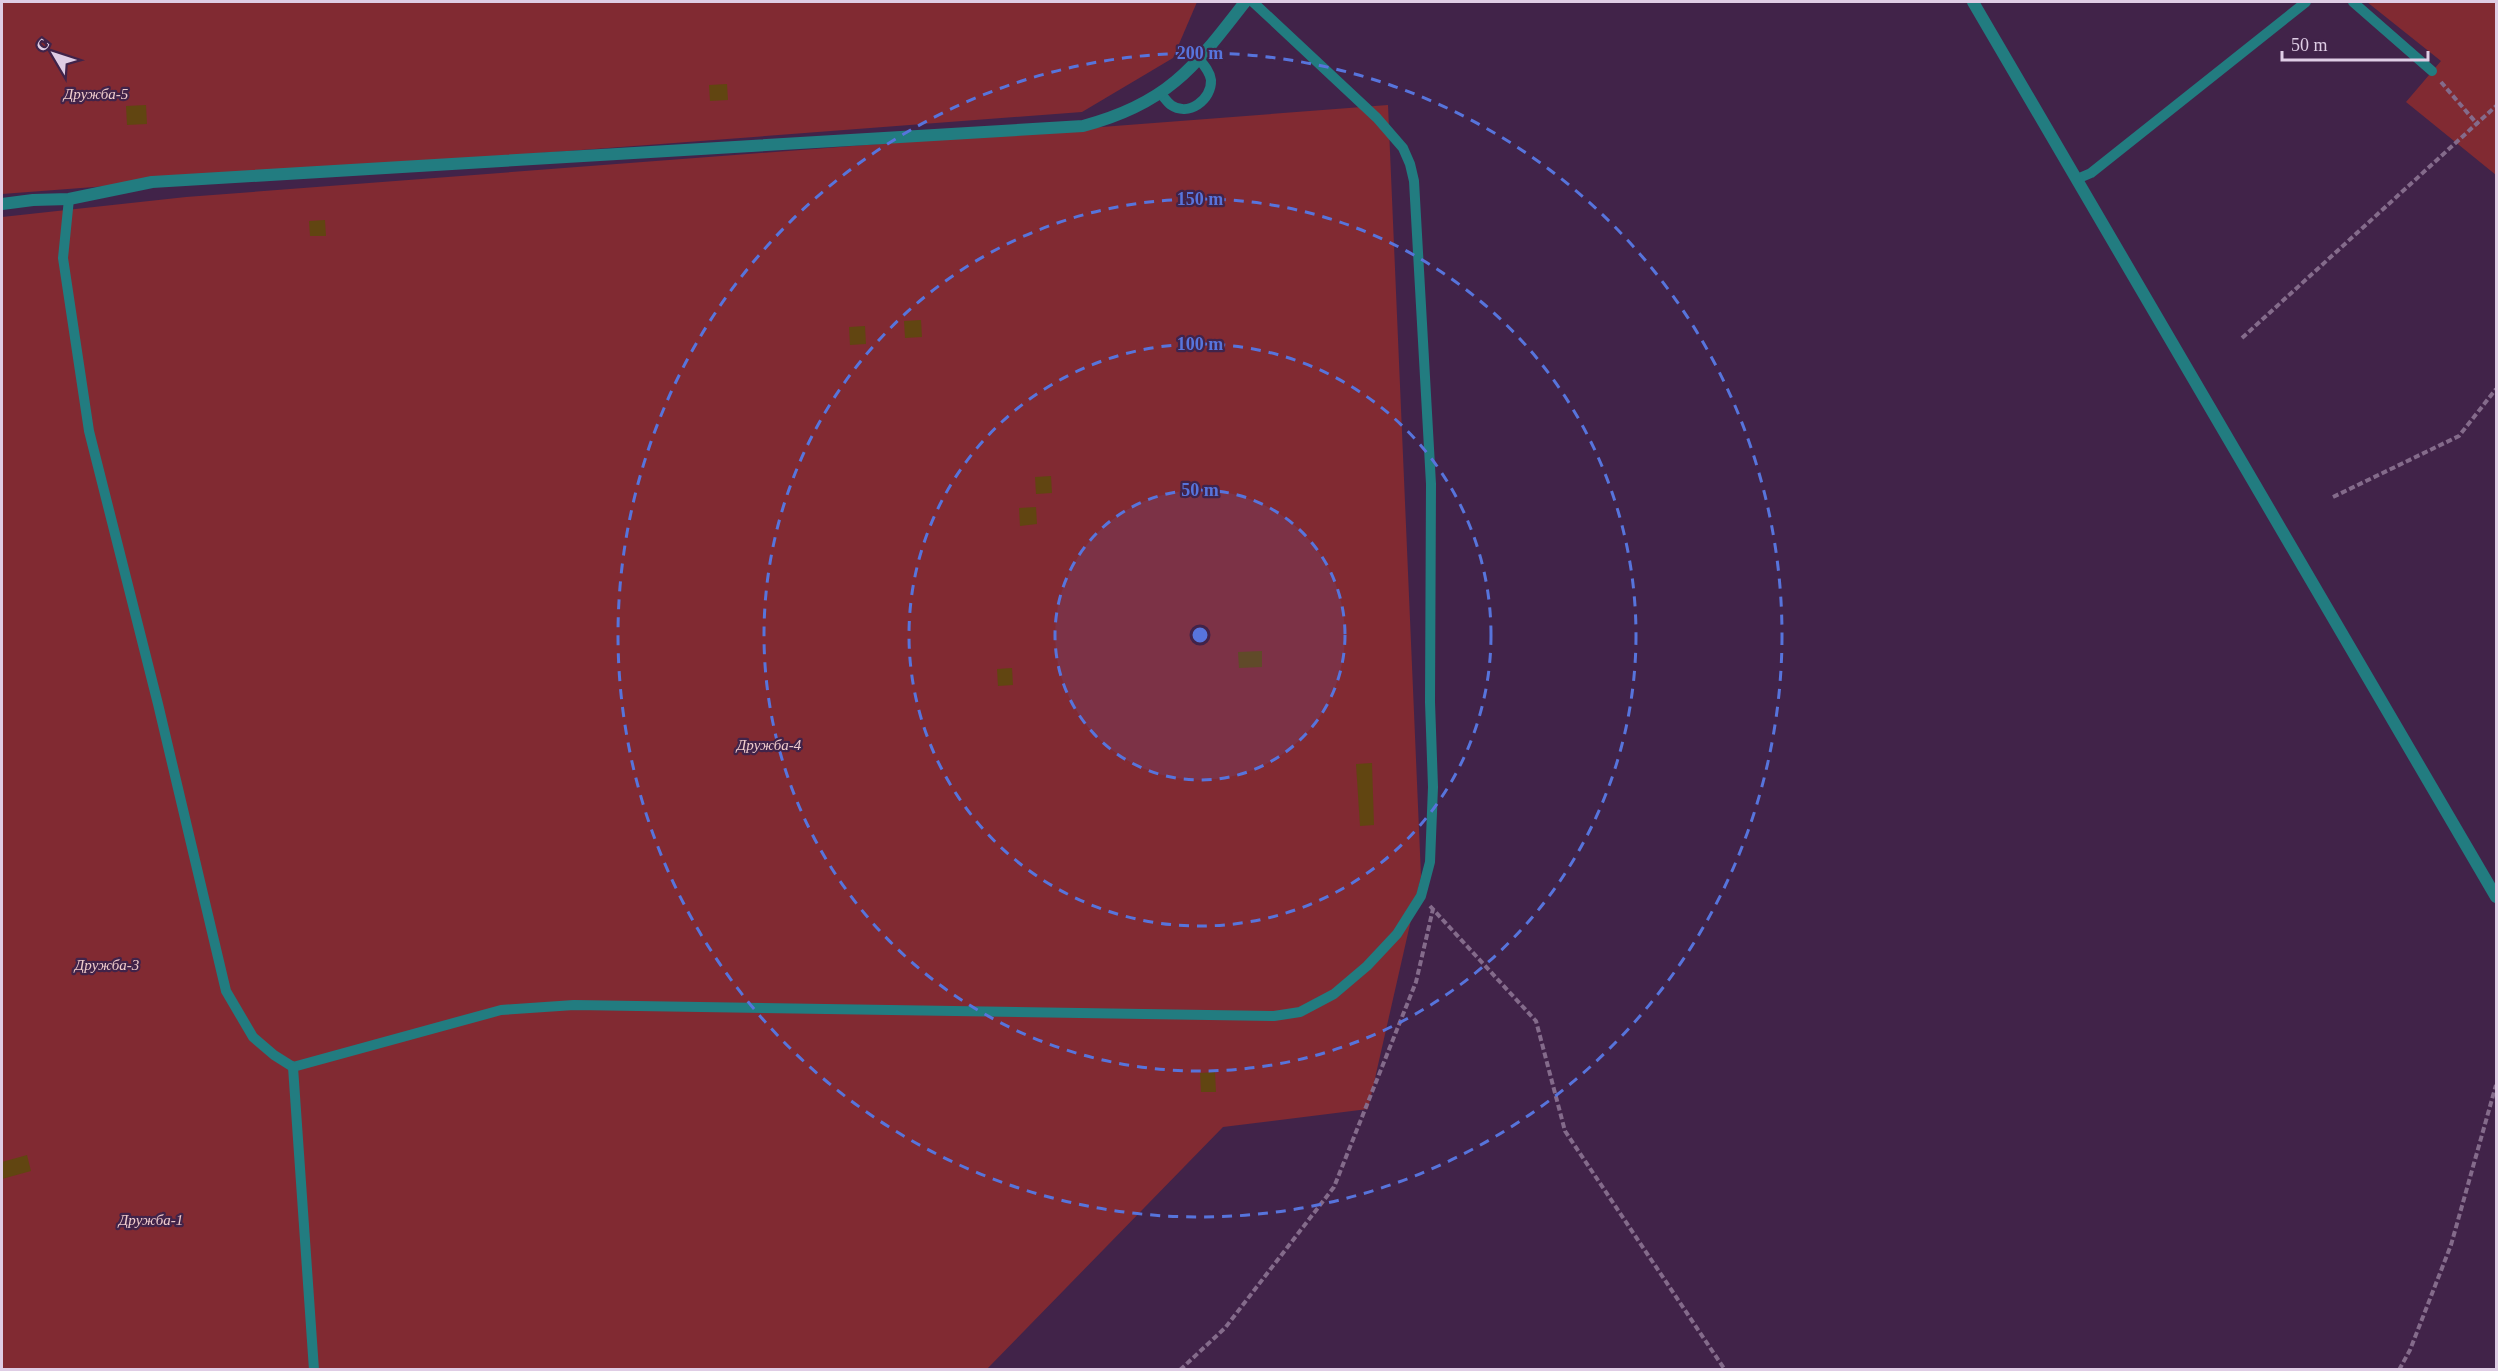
<svg xmlns="http://www.w3.org/2000/svg" width="2498" height="1371" viewBox="0 0 2498 1371" font-family="'Times New Roman',serif">
<style>
.green{fill:#812a32}
.building{fill:#614511}
.lines{fill:none;stroke-linecap:round;stroke-linejoin:round}
.path{stroke:#846b8b;stroke-width:4;stroke-dasharray:6 3;stroke-linecap:butt}
.lane{stroke:#227c80;stroke-width:10}
.street{stroke:#227c80;stroke-width:12}
.ring{fill:none;stroke:#5774dc;stroke-width:3;stroke-dasharray:10 8}
.labels{text-anchor:middle;stroke-width:4.5;stroke-linejoin:round;paint-order:stroke}
.park-label{font-size:15px;font-style:italic;fill:#efcccc;stroke:#412349}
.centre{fill:#5774dc;stroke:#412349;stroke-width:3}
.ring-label{font-size:18px;text-anchor:middle;font-weight:bold;fill:#5774dc;stroke:#412349;stroke-width:4.5;stroke-linejoin:round;paint-order:stroke}
</style>
<rect width="100%" height="100%" fill="#412349"/>
<g class="green">
<polygon points="2,2 1197,2 1173,58 1082,112 2,194"/>
<polygon points="2367,2 2496,2 2496,175 2406,102 2441,61"/>
<polygon points="1388,105 1421,876 1368,1109 1223,1127 987,1369 2,1369 2,217 186,197"/>
</g>
<g class="building">
<polygon points="727,84 728,100 710,101 709,85"/>
<polygon points="146,105 147,124 127,125 126,106"/>
<polygon points="325,220 326,236 310,236 309,221"/>
<polygon points="921,320 922,337 905,338 904,321"/>
<polygon points="865,326 866,344 850,345 849,327"/>
<polygon points="1051,476 1052,493 1036,494 1035,477"/>
<polygon points="1036,507 1037,524 1020,526 1019,508"/>
<polygon points="1262,651 1262,667 1239,668 1238,652"/>
<polygon points="1012,668 1013,685 998,686 997,669"/>
<polygon points="1372,763 1374,825 1360,826 1356,764"/>
<polygon points="1215,1072 1216,1092 1201,1092 1200,1073"/>
<polygon points="27,1155 31,1171 2,1179 2,1162"/>
</g>
<g class="lines">
<g class="path">
<polyline points="2441,82 2478,125"/>
<polyline points="2242,338 2496,106"/>
<polyline points="2333,497 2459,436 2496,389"/>
<polyline points="1430,906 1536,1021 1565,1131 1725,1370"/>
<polyline points="1180,1370 1225,1328 1334,1187 1416,982 1433,909"/>
<polyline points="2399,1370 2410,1350 2451,1245 2496,1085"/>
</g>
<g class="lane">
<polyline points="2353,2 2432,71"/>
<path d="M1161,94C1164,97 1167,102 1171,105C1188,117 1212,100 1211,80C1210,72 1204,65 1199,59"/>
<polyline points="2077,179 2091,173 2306,2"/>
<polyline points="69,199 63,258 89,431 158,704 226,991 253,1037 274,1055 293,1067 501,1010 574,1005 1274,1016 1300,1012 1334,994 1367,966 1397,934 1421,896 1430,862 1433,787 1430,702 1431,484 1414,181 1410,164 1403,148 1377,118 1253,2"/>
<polyline points="293,1067 314,1370"/>
</g>
<g class="street">
<polyline points="1973,2 2496,897"/>
<path d="M2,204L33,200L69,199L152,182L1083,126C1167,104 1194,68 1245,2"/>
</g>
</g>
<circle cx="1200" cy="635" r="145" fill="#5774dc" fill-opacity=".12"/>
<g class="ring">
<circle cx="1200" cy="635" r="145"/>
<circle cx="1200" cy="635" r="291"/>
<circle cx="1200" cy="635" r="436"/>
<circle cx="1200" cy="635" r="582"/>
</g>
<g class="labels">
<g class="park-label">
<text x="96" y="99">Дружба-5</text>
<text x="769" y="750">Дружба-4</text>
<text x="107" y="970">Дружба-3</text>
<text x="151" y="1225">Дружба-1</text>
</g>
</g>
<circle cx="1200" cy="635" r="9" class="centre"/>
<g class="ring-label">
<text x="1200" y="59">200 m</text>
<text x="1200" y="205">150 m</text>
<text x="1200" y="350">100 m</text>
<text x="1200" y="496">50 m</text>
</g>
<rect width="2498" height="1371" fill="none" stroke="#dfcde5" stroke-width="6"/>
<g transform="translate(54 54) rotate(309)" stroke="#412349" stroke-width="4.5" paint-order="stroke">
<path d="M0-4.5L10 22L0 15L-10 22Z" fill="#dfcde5"/>
<text y="-9" font-size="16" font-weight="bold" text-anchor="middle" fill="#dfcde5">С</text>
</g>
<path d="M2282 51v9h146v-9" fill="none" stroke="#dfcde5" stroke-width="3"/>
<text x="2291" y="51" font-size="18" fill="#dfcde5" stroke="#412349" stroke-width="4.5" paint-order="stroke">50 m</text>
</svg>
